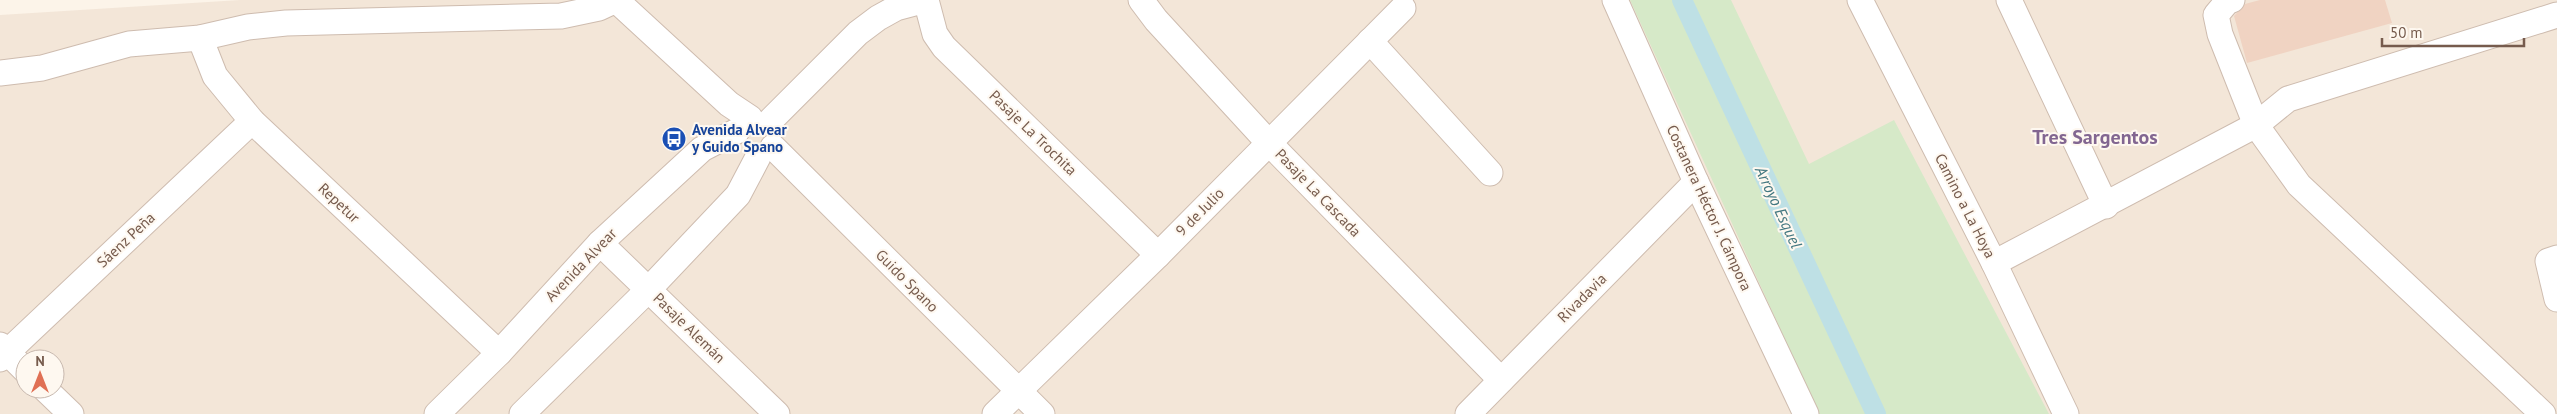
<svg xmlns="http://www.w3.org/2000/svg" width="2557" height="414" viewBox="0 0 2557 414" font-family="'PT Sans',sans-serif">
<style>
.residential{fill:#f3e6d8;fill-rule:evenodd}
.green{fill:#d6e9c8}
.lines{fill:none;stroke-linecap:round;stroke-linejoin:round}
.canal{stroke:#bee0e5;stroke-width:20}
.building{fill:#f0d3c2}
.minor-casing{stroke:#cebcaf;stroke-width:27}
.minor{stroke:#fff;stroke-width:25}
.labels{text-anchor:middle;stroke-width:4;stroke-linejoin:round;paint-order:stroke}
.transit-label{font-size:15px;font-weight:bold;fill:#164399;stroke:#fef8f0;text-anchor:start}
.street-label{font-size:15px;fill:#765b4d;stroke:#fef8f0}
.water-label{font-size:16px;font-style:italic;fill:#447881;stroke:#fef8f0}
.district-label{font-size:20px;font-weight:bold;fill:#826691;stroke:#fef8f0}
</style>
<rect width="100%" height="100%" fill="#fcf4e9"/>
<path class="residential" d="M240,0H2557V414H0V15ZM25,359H55V389H25Z"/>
<polygon class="green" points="1630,0 1731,0 1809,164 1894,120 2049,414 1819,414"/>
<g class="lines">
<polyline class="canal" points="1682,0 1876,414"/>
</g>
<polygon class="building" points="2260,0 2385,0 2392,23 2247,63 2234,16 2245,4"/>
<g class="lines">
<defs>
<g id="minor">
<polyline points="926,0 935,34 944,47 1158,255"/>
<polyline points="1141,0 1156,20 1269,143 1501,380"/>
<polyline points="1615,0 1696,182 1806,414"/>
<polyline points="1860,0 1994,263 2066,414"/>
<polyline points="2009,0 2106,206"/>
<polyline points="2232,0 2227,2 2216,15 2220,34 2256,125 2299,185 2543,414"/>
<polyline points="200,38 215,76 252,121 499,353"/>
<polyline points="1370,41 1490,173"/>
<polyline points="0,73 42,68 129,44 200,38 248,27 286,23 561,16 599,8 616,0 729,104 750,118"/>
<polyline points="769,122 858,33 878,18 896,8 926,0"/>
<polyline points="773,147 1042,414"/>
<polyline points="600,243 777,414"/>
<polyline points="2557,258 2548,261 2557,299"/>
<polyline points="1994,263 2256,125 2288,99 2557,15"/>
<polyline points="0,345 25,370"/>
<polyline points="0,359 252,121"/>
<polyline points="45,389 71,414"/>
<polyline points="437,414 499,353 600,243 702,149 737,131"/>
<polyline points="522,414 649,289 738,195 758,157"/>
<polyline points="995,414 1158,255 1403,8"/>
<polyline points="1468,414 1696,182"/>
</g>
</defs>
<use href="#minor" class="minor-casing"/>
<use href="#minor" class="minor"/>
</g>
<defs>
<symbol id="bus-disc" viewBox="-11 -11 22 22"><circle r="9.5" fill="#1a4fb4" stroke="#fef8f0"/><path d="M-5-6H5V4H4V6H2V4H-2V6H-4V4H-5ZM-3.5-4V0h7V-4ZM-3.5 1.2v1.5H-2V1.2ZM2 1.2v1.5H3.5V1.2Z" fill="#fff"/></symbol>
</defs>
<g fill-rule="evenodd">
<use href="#bus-disc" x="660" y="125" width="28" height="28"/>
</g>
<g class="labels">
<g class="transit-label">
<text x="692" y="135">Avenida Alvear<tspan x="692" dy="17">y Guido Spano</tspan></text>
</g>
<g class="street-label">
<text transform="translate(1033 133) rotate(44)" y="5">Pasaje La Trochita</text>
<text transform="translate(1318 193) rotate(46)" y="5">Pasaje La Cascada</text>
<text transform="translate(339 203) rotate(43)" y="5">Repetur</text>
<text transform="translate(1965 206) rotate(63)" y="5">Camino a La Hoya</text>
<text transform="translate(1709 208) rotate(65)" y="5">Costanera Héctor J. Cámpora</text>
<text transform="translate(1200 212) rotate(-45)" y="5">9 de Julio</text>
<text transform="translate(126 240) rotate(-43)" y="5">Sáenz Peña</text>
<text transform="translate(581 265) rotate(-46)" y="5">Avenida Alvear</text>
<text transform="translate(907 281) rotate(45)" y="5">Guido Spano</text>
<text transform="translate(1582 298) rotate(-45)" y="5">Rivadavia</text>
<text transform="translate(689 328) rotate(44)" y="5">Pasaje Alemán</text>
</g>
<g class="water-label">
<text transform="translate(1779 207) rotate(65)" y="6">Arroyo Esquel</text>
</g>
<g class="district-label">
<text x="2095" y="144">Tres Sargentos</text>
</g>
</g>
<g transform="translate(40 374)"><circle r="24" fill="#fef8f0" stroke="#c8b9af"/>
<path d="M0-4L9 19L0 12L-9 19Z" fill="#e07054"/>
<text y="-8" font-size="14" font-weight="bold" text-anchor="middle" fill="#765b4d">N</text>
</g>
<path d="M2382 38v8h142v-8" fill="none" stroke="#765b4d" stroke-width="2.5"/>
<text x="2390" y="38" font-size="15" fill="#765b4d" stroke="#fef8f0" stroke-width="4" paint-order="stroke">50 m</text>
</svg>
